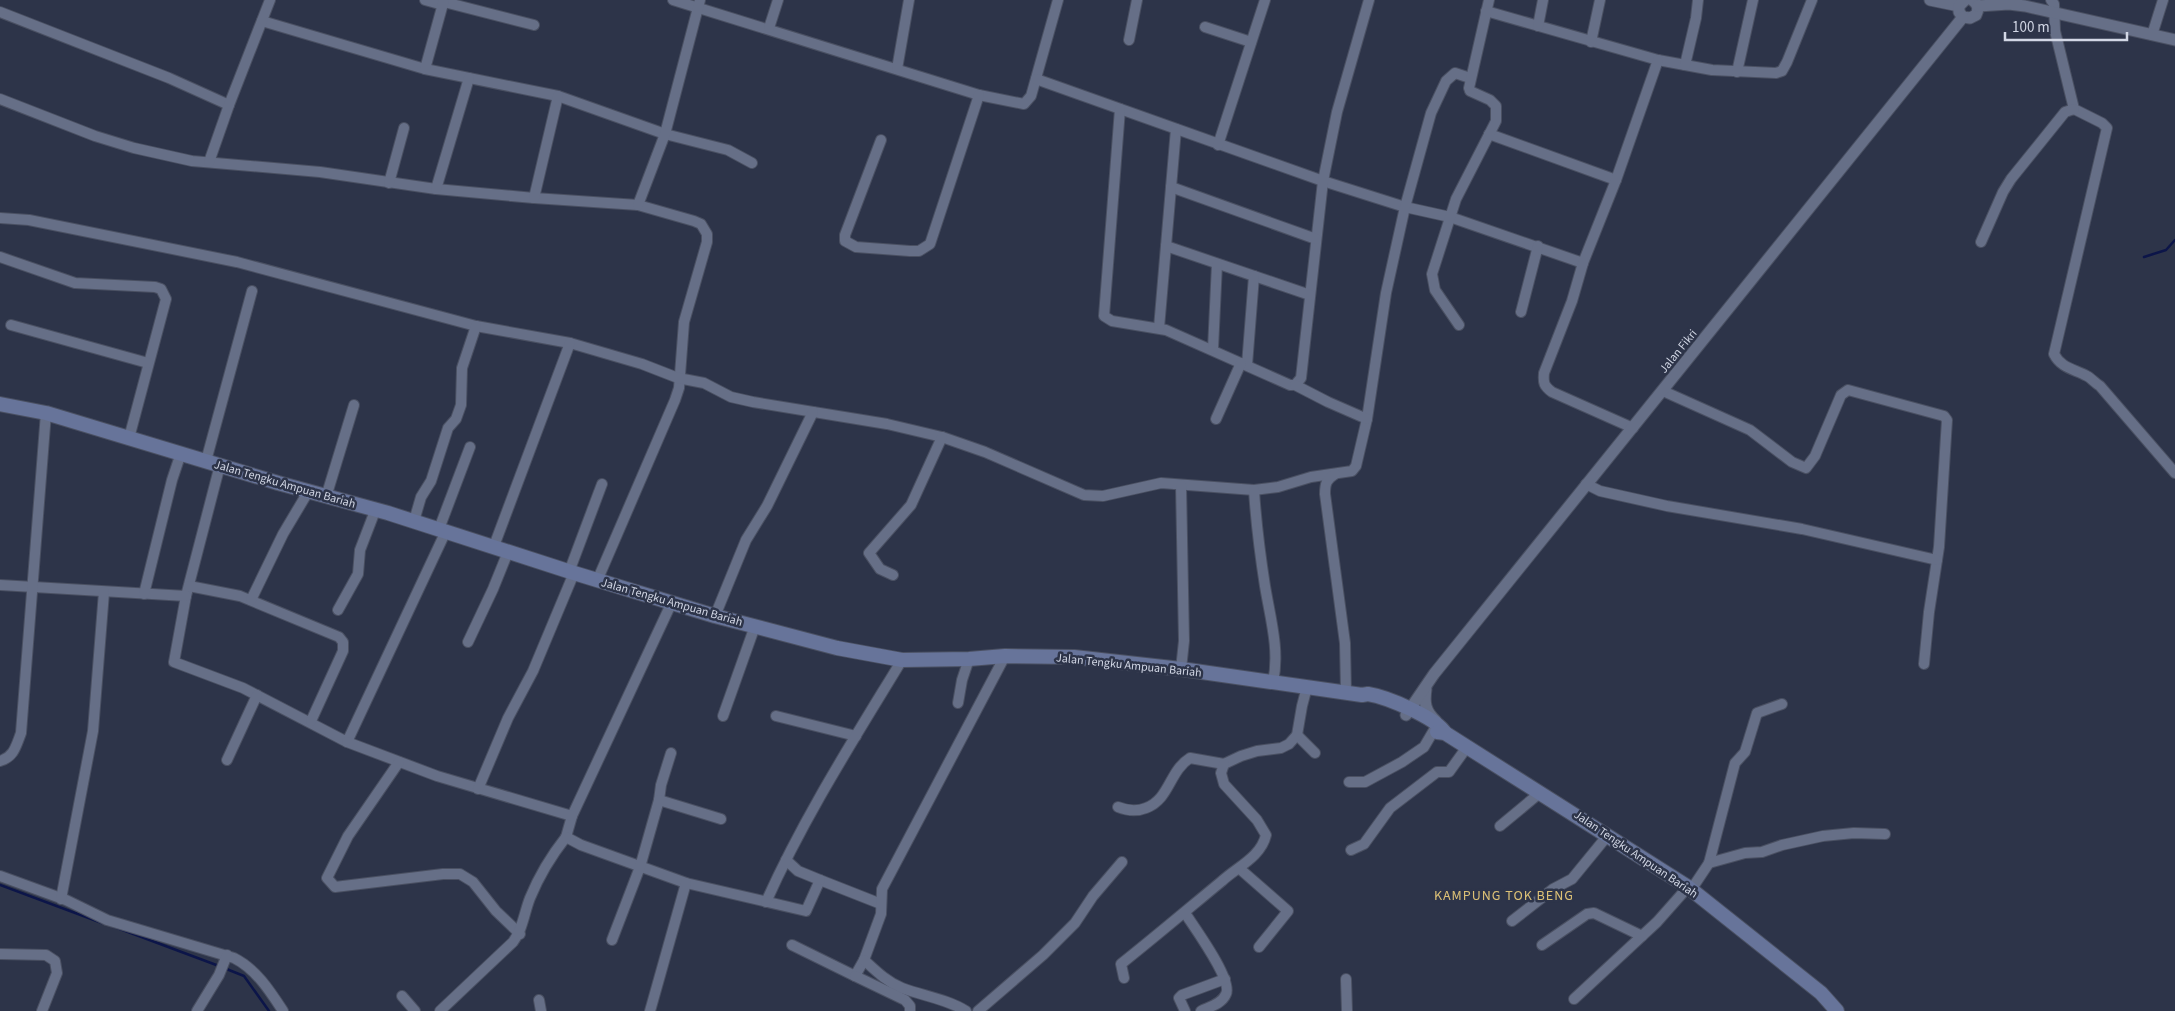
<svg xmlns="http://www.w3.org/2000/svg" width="2175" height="1011" viewBox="0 0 2175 1011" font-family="'Source Sans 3',sans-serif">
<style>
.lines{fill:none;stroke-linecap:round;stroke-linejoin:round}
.stream{stroke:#0c1549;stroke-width:2.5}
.minor-casing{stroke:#4a5062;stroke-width:12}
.tertiary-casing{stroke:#4a5062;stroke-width:13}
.secondary-casing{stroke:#4a5062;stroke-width:16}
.minor{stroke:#666f87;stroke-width:10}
.tertiary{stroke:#666f87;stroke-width:11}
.secondary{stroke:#67749a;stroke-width:14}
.labels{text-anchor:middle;stroke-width:5;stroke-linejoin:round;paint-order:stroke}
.street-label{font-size:12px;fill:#d2d7e5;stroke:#2d3449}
.neighbourhood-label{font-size:14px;letter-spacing:1px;fill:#ddc176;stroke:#2d3449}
</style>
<rect width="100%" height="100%" fill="#2d3449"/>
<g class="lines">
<g class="stream">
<polyline points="2144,257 2166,250 2175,240"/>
<polyline points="0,885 102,923"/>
<polyline points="112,926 219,966"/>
<polyline points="224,968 244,976 269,1011"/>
</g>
<defs>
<g id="minor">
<polyline points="425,0 443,5"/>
<polyline points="673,0 979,95 1024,104 1031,96 1058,0"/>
<path d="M2051,0L2054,4L2055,31L2074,109L2102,123L2107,128L2054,354C2061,368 2074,369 2087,376C2091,378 2095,383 2100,386L2175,473"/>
<polyline points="444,2 534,25"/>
<polyline points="1486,11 1658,60 1712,70 1776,73 1782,71 1787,62 1812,0"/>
<polyline points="0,12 169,78 229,105"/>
<polyline points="262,21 425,69 558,96 665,134 728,150 752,163"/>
<polyline points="1538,26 1543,0"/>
<polyline points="1205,27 1251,42"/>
<polyline points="769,28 778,0"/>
<polyline points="2152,35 2163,0"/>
<polyline points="1129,40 1137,0"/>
<polyline points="1591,42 1600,0"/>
<polyline points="1685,65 1696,18 1698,0"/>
<polyline points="425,69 444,0"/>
<polyline points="897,69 909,0"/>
<polyline points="1737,72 1753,0"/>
<polyline points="1036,79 1323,181 1405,207 1450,217 1583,263"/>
<polyline points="0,99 95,136 134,148 192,161 320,172 436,189 534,198 638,205 694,221 701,224 707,234 707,242 684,322 679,388 675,400 597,581"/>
<polyline points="1120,109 1104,316 1112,321 1166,330 1290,385 1295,385 1301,378 1323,181 1337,112 1369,0"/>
<polyline points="1489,134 1616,180"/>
<polyline points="881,140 845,235 845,241 856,247 910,251 919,251 930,244 979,95"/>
<polyline points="1218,145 1265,0"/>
<polyline points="209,162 229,105 270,0"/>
<polyline points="389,183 404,128"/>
<polyline points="1171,187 1316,239"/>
<polyline points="436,189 469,78"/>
<polyline points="534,198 558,96"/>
<polyline points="638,205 665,134 700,0"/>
<polyline points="0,218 29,220 237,262 476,326 570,343 642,364 678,378 704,383 731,397 753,402 887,424 942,437 985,452 1084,495 1103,496 1161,483 1254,490 1278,487 1311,477 1352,471 1356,466 1367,419 1386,293 1405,207 1431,113 1446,81 1455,73 1470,78"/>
<polyline points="1981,242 2003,192 2011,179 2065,112 2074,109"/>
<polyline points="1166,246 1310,295"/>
<polyline points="0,257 75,283 155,287 161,289 166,299 129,438"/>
<polyline points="1521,312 1538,246"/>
<polyline points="11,325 148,363"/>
<polyline points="1459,325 1435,290 1432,274 1456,199 1496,121 1496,106 1490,100 1470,91 1469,88 1489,0"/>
<polyline points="1159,328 1176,129"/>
<polyline points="1213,349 1217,264"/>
<polyline points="1247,365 1254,276"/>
<polyline points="1295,385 1328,402 1367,419"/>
<polyline points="1663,391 1750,430 1792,462 1806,468 1815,456 1841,395 1848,390 1944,416 1947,420 1939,547 1929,612 1924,664"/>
<polyline points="1216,419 1241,363"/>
<path d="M1633,428L1552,392C1544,386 1543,383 1544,373L1572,301L1583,263L1616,180L1658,60"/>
<polyline points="206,461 252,291"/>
<polyline points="220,465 186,596 174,662 243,688 347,742 446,531"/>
<path d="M1335,474C1326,480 1325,484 1325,494L1345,643L1346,692"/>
<polyline points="1586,484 1600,491 1667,506 1802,529 1937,560"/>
<path d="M1254,490C1256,522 1260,554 1265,586C1270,617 1280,650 1273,682"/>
<polyline points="326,497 354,405"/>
<polyline points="414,521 421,497 431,481 448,428 456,419 461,405 462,368 476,326"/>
<polyline points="439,529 470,447"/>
<polyline points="494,546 570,343"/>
<polyline points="569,572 602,484"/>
<polyline points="893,575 880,569 869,553 911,505 942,437"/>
<polyline points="0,585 186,596"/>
<polyline points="189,586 240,596 339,637 343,642 343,651 311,721"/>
<polyline points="144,594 172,480 181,453"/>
<polyline points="251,600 283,534 308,492"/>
<polyline points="672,602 572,816 566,837 581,845 686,883 806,911 820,880 881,904"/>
<polyline points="338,610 358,574 360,550 375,511"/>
<polyline points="715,616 746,540 767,506 813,412"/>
<polyline points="468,642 493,589 508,552"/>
<polyline points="1181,669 1184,641 1181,485"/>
<polyline points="958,703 962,680 969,659"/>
<polyline points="723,716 755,626"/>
<polyline points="776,716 856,736"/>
<polyline points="1297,735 1315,753"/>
<polyline points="347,742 437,776 572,816"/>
<polyline points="227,760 257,695"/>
<path d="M0,761C14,757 16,746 21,733L46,413"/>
<polyline points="399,762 348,836 327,878 335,887 443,874 460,874 473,882 496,911 520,934"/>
<polyline points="1349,782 1365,782 1402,762 1424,747 1434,730"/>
<polyline points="478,789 508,718 533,671 574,573"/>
<polyline points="659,800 661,785 671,753"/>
<path d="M1118,807C1128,811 1136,812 1146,808C1170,799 1169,771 1190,758L1224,764L1241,756L1257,751L1281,748L1289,744L1297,735L1302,706L1307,687"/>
<polyline points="1500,826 1541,792"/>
<polyline points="1351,850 1364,844 1390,808 1437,772 1449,772 1467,747"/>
<polyline points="786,860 798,871 820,880"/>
<polyline points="1709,863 1735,763 1745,752 1757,713 1782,704"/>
<polyline points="1240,869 1288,911 1259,947"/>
<path d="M0,876L66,900L107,920L234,958C256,969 270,991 283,1011"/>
<polyline points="1691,890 1709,863 1745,853 1762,852 1782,845 1823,836 1854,833 1885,834"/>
<polyline points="61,899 93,731 104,592"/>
<path d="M766,902C804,817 854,739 902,660"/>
<path d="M1185,913C1194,927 1233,980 1226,994C1222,1004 1209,1007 1201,1011"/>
<polyline points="1512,921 1553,889 1572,879 1608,835"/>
<polyline points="612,940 640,867 659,800 721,819"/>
<polyline points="792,945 855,976 864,960 881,914 882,889 1005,656"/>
<polyline points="1542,945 1587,914 1594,913 1642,936"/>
<polyline points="0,954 46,955 55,961 57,973 42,1011"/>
<path d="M864,960C876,971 887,982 902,988C923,996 947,999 966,1011"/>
<polyline points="855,976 905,1000 910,1006 910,1011"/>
<path d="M1124,978L1121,964C1155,937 1188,909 1222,881C1237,867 1261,857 1266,835L1257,820L1224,784L1221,773L1224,764"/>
<polyline points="1346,979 1347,1011"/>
<polyline points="402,996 415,1011"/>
<polyline points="1574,999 1657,922 1688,887"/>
<polyline points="539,1000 541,1011"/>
<polyline points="197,1011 219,975 227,955"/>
<path d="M440,1011L513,942C523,929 524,913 530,898C539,876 551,856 566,837"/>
<polyline points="650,1011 686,883"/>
<polyline points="978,1011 1043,955 1075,923 1093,896 1122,862"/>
<polyline points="1185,1011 1179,998 1182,995 1225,979"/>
</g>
<g id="tertiary">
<polyline points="1930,0 1959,6"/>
<path d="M1965,0L1959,6V12L1963,17L1970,18L1976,15C1979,9 1978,4 1972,0"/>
<polyline points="1978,6 2009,4 2025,6 2175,40"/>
<path d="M1426,689C1424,703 1425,711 1436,721"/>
<polyline points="1406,715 1434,674 1963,17"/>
</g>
<g id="secondary">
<path d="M0,404L46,413L278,483L388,513L574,573L715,616L837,648L902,660L969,659L1005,656L1074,657L1181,669L1362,695L1368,694C1387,697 1437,718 1445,733"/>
<polyline points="1437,732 1445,733 1688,887 1821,993 1837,1011"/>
</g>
</defs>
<use href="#minor" class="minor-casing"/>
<use href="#tertiary" class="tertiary-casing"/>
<use href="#secondary" class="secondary-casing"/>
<use href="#minor" class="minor"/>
<use href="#tertiary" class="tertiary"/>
<use href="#secondary" class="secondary"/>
</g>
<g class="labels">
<g class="street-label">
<text transform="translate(1678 351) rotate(-51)" y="4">Jalan Fikri</text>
<text transform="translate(285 484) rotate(16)" y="4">Jalan Tengku Ampuan Bariah</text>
<text transform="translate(672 602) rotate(16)" y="4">Jalan Tengku Ampuan Bariah</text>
<text transform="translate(1129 665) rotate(6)" y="4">Jalan Tengku Ampuan Bariah</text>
<text transform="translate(1636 854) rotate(34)" y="4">Jalan Tengku Ampuan Bariah</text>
</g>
<g class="neighbourhood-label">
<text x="1504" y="900">KAMPUNG TOK BENG</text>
</g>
</g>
<path d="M2005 32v8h122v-8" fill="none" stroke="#d2d7e5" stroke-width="2.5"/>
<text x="2012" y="32" font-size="15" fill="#d2d7e5" stroke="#2d3449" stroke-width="4" paint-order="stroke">100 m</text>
</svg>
